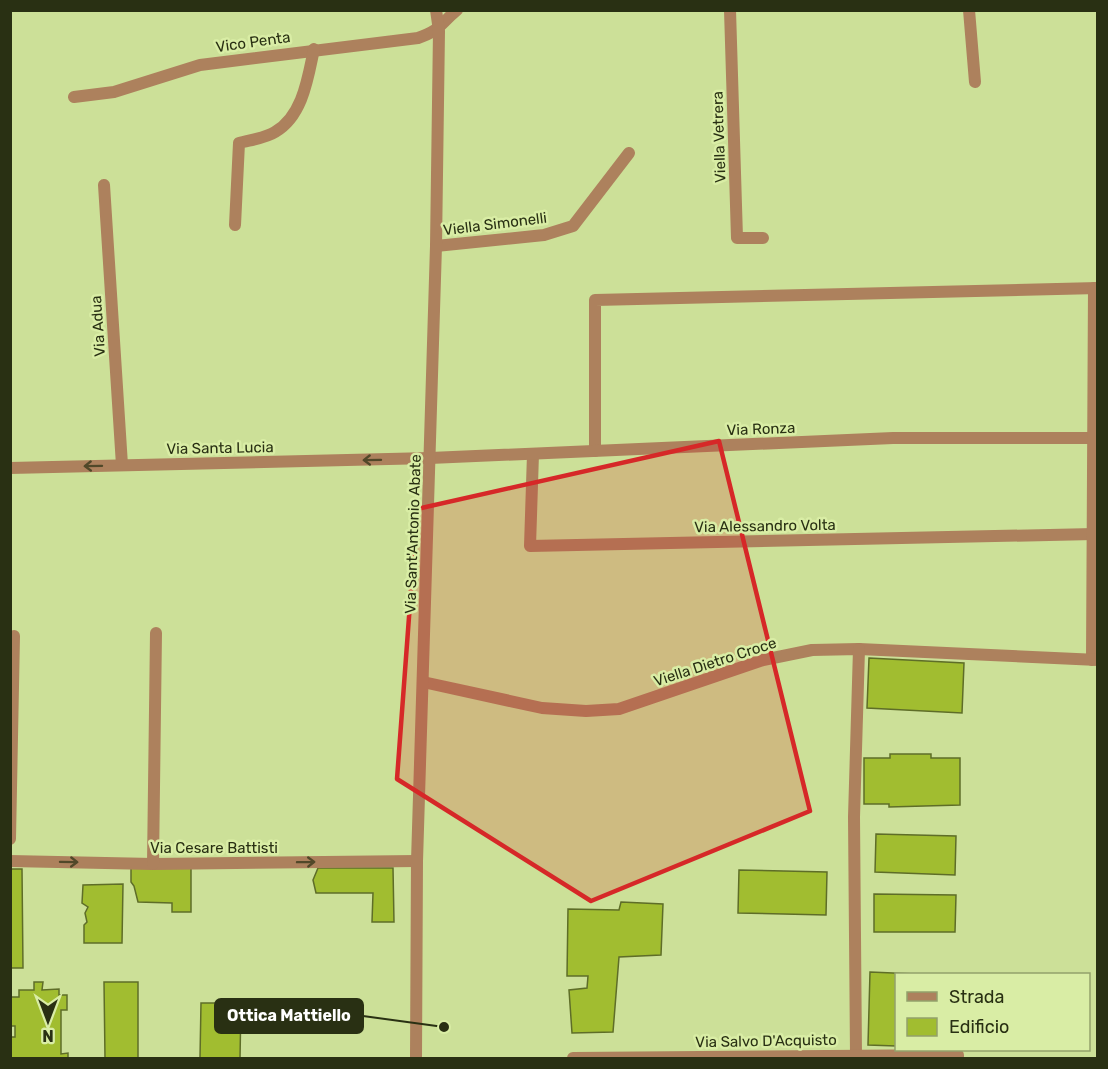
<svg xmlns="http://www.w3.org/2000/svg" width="1108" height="1069" viewBox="0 0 1108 1069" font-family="Rubik,sans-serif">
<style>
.building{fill:#a1bd30;stroke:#5e6d28;stroke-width:1.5}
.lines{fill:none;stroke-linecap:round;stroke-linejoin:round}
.minor{stroke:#ad815d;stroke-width:12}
.tertiary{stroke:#ad815d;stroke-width:12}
.oneway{stroke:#514829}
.marked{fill:#d62828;fill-opacity:0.2;stroke:#d62828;stroke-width:4.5;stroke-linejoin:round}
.labels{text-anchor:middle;stroke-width:5;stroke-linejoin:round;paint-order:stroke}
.street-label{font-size:15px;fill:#293013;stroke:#d9eda5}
.leader{fill:none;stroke:#293013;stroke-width:2}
.callout-dot{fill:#293013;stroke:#d9eda5;stroke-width:2}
.callout{fill:#293013;stroke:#293013;stroke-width:2}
.callout-label{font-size:16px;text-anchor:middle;font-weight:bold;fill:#fff}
</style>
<rect width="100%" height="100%" fill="#cce098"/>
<g class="building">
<polygon points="869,658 964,663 962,713 867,708"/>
<polygon points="890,754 931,754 931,758 960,758 960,805 889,807 889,804 864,804 864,758 890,758"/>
<polygon points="876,834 956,836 955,875 875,872"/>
<polygon points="131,868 191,868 191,912 172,912 172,903 138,902 134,886 131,882"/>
<polygon points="318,868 393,868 394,922 372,922 373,893 316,893 313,880"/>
<polygon points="10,869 22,869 23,968 10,968"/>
<polygon points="739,870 827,872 826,915 738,913"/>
<polygon points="123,884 122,943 84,943 84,925 87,922 85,913 88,907 82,903 83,885"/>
<polygon points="874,894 956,895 955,932 874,932"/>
<polygon points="621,902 663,904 661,955 619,957 613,1032 572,1033 569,990 587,988 588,976 567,976 568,909 619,910"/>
<polygon points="870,972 916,974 896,974 896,1046 868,1045"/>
<polygon points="34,982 43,982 42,990 59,989 59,995 67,995 67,1010 61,1010 61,1054 68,1053 68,1058 10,1058 10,1037 15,1037 15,1026 10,1026 10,997 19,997 19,990 34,990"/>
<polygon points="104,982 138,982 138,1058 105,1058"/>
<polygon points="201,1003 241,1003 240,1058 200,1058"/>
</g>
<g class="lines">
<g class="minor">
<polyline points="730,10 737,238 763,238"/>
<polyline points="969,10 975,82"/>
<path d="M74,97L114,92L200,65L418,38C441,30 439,25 457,10"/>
<polyline points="104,185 122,465"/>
<path d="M235,225L239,143C250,140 266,138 275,132C303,116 308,77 314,49"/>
<polyline points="436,246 544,235 573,226 629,153"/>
<polyline points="595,451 595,300 1098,288"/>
<polyline points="533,454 530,546 1094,534"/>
<polyline points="10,468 430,458 893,438 1094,438"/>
<polyline points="1092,660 1094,288"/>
<polyline points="423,682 542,708 586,711 619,709 763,660 812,650 859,649 1098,660"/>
<polyline points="10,839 14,636"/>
<polyline points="10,861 153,864 417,861"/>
<polyline points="153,864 156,633"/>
<polyline points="856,1055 854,817 859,649"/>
<polyline points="573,1058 958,1055 958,1058"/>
</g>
<polyline class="tertiary" points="416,1058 417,861 436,246 439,31 436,10"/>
</g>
<defs><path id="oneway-shaft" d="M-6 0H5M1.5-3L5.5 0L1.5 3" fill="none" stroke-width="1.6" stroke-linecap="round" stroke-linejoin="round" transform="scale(1.5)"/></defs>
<g class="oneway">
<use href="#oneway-shaft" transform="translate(372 460) rotate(179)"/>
<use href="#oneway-shaft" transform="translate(93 466) rotate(179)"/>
<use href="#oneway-shaft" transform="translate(69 862) rotate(1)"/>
<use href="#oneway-shaft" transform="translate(306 862) rotate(-1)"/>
</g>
<path class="marked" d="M719,441L810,811L591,901L397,779L417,509Z"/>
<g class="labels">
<g class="street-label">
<text transform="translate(253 42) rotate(-8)" y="5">Vico Penta</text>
<text transform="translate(719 137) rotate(-92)" y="5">Viella Vetrera</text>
<text transform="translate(495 224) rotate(-7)" y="5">Viella Simonelli</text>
<text transform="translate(98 326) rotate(-94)" y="5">Via Adua</text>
<text transform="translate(761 429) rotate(-2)" y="5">Via Ronza</text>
<text transform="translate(220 448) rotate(-1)" y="5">Via Santa Lucia</text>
<text transform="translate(765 526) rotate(-1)" y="5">Via Alessandro Volta</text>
<text transform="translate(413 534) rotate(-88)" y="5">Via Sant'Antonio Abate</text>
<text transform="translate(715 662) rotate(-18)" y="5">Viella Dietro Croce</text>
<text x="214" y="853">Via Cesare Battisti</text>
<text transform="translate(766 1041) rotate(-1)" y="5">Via Salvo D'Acquisto</text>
</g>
</g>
<path class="leader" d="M444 1027L363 1016"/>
<circle class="callout-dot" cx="444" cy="1027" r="6"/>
<rect class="callout" x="215" y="999" width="148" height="34" rx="6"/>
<g class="callout-label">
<text x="289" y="1021">Ottica Mattiello</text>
</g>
<rect width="1108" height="1069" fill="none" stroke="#293013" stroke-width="24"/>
<rect x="895" y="973" width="195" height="78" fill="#d9eda5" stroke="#93a16b" stroke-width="1.5"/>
<rect x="907" y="992" width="30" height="9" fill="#ad815d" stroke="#93a16b" stroke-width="1.5"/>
<text x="949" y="1003" font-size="18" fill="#293013">Strada</text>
<rect x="907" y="1018" width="30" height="18" fill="#a1bd30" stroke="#93a16b" stroke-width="1.5"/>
<text x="949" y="1033" font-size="18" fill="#293013">Edificio</text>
<g transform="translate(48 1021) rotate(180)" stroke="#d9eda5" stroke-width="4.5" paint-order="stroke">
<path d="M0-4.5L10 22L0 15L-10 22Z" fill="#293013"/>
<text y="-9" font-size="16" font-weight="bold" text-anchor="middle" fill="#293013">N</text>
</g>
</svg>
